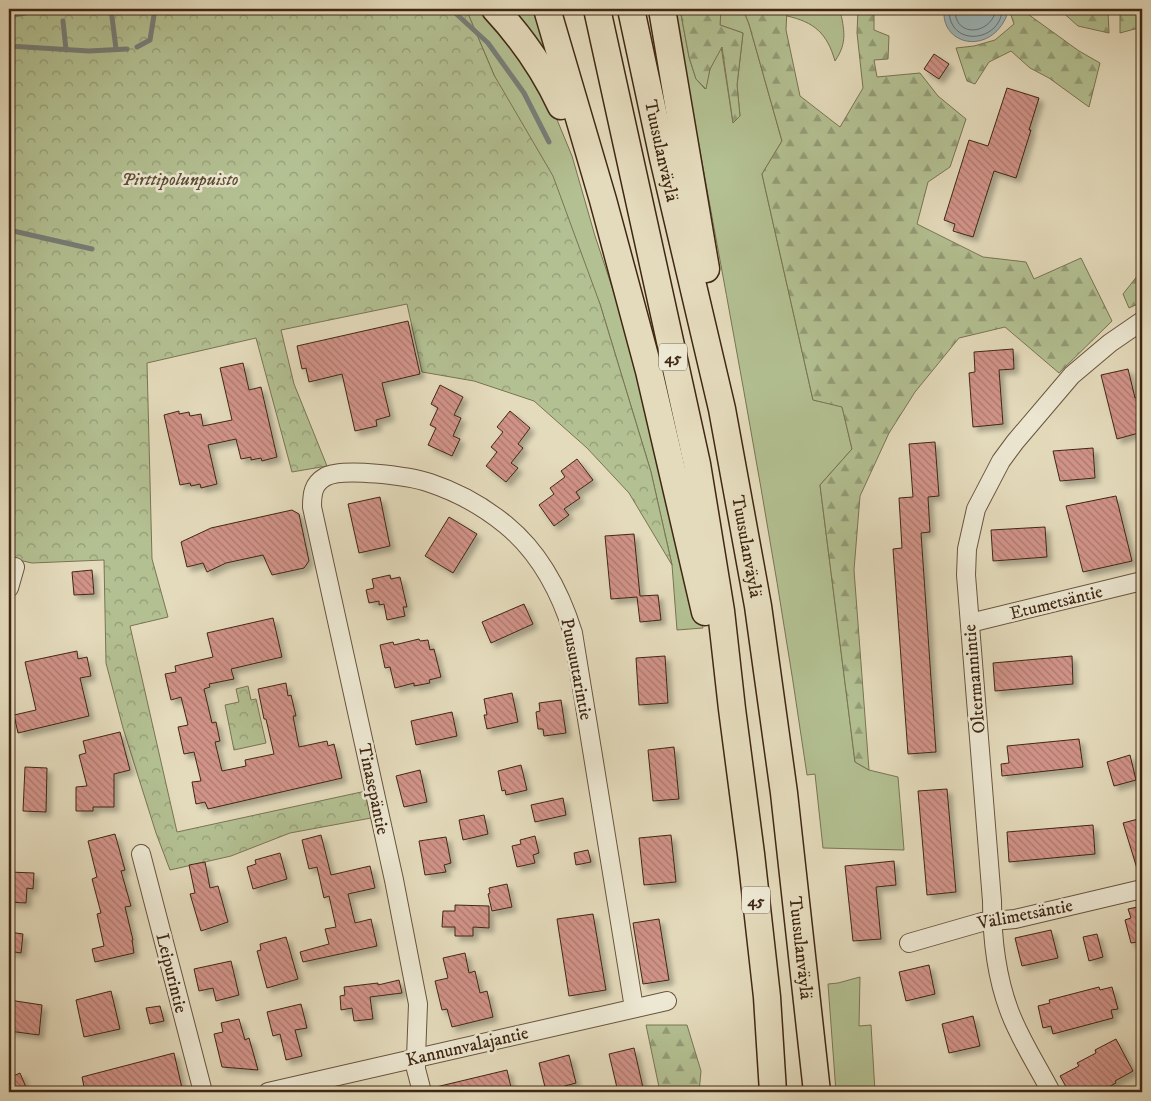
<svg xmlns="http://www.w3.org/2000/svg" width="1151" height="1101" viewBox="0 0 1151 1101" font-family="'IM FELL DW Pica',serif">
<style>
.grass{fill:#b3c092;stroke:#7a7453}
.forest{fill:url(#forest-firs);stroke:#7a7453}
.park{fill:url(#park-crowns);stroke:#7a7453}
.water{fill:#9cb8bd;stroke:#777e79}
.lines{fill:none;stroke-linecap:round;stroke-linejoin:round}
.shore{stroke:#6e7068;stroke-width:1}
.stream{stroke:#777e79;stroke-width:5}
.building{fill:url(#building-back-hatch);stroke:#402714;filter:url(#shadow)}
.minor-casing{stroke:#69543e;stroke-width:20}
.highway-casing{stroke:#402714;stroke-width:29}
.minor{stroke:#ede8d3;stroke-width:18}
.highway{stroke:#e4dbbc;stroke-width:26}
.labels{text-anchor:middle;stroke-width:5;stroke-linejoin:round;paint-order:stroke}
.shield{fill:#ede8d3;stroke:#74614d;stroke-width:1}
.shield-label{font-size:16px;font-weight:bold;fill:#402714}
.street-label{font-size:18px;fill:#402714;stroke:#ede8d3}
.park-label{font-size:18px;font-style:italic;fill:#5d4d34;stroke:#ede8d3}
</style>
<defs>
<pattern id="forest-firs" width="22" height="20" patternUnits="userSpaceOnUse" patternTransform="scale(1.25)"><rect width="22" height="20" fill="#b3c092"/><path d="M5 1l3.5 6h-7zM16 11l3.5 6h-7z" fill="#939c76"/></pattern>
<pattern id="park-crowns" width="20" height="18" patternUnits="userSpaceOnUse" patternTransform="scale(1.25)"><rect width="20" height="18" fill="#b3c092"/><path d="M2 6a3 3 0 1 1 6 0M12 15a3 3 0 1 1 6 0" fill="none" stroke="#939c76"/></pattern>
<pattern id="building-back-hatch" width="6" height="6" patternUnits="userSpaceOnUse" patternTransform="scale(1.25)"><rect width="6" height="6" fill="#d19388"/><path d="M-1 5l2 2M0 0l6 6M5-1l2 2" fill="none" stroke="#ab786e"/></pattern>
<filter id="shadow"><feDropShadow dx="4.5" dy="4.5" stdDeviation="2.5" flood-color="#0004"/></filter>
</defs>
<rect width="100%" height="100%" fill="#e4dbbc"/>
<filter id="stains"><feTurbulence type="fractalNoise" baseFrequency=".004" numOctaves="4"/><feColorMatrix values="0 0 0 0 .2 0 0 0 0 .09 0 0 0 0 .02 0 0 0 .5 -.17"/></filter>
<radialGradient id="worn" r=".72"><stop offset=".6" stop-color="#630" stop-opacity="0"/><stop offset="1" stop-color="#630" stop-opacity=".3"/></radialGradient>
<g class="grass">
<polygon points="466,9 481,9 488,16 546,93 572,156 595,236 636,359 688,553 703,628 677,630 672,565 651,472 600,304 494,75"/>
<polygon points="507,9 542,9 552,57"/>
<path d="M674,9H680L689,57L696,79L705,89L710,69L721,46L733,123L740,116L737,85L743,33L720,25L721,9H743L749,24L782,141L762,174L813,400L842,406L852,449L820,485L855,762L869,770L898,777L904,850L823,848L815,774L807,775C770,518 720,264 674,9Z"/>
<path d="M787,9H820L835,13L837,9H840C844,30 848,42 835,61C827,33 814,22 787,16Z"/>
<polygon points="860,977 859,1026 871,1025 875,1092 836,1092 828,984 838,983"/>
</g>
<g class="forest">
<polygon points="680,9 695,9 703,12 703,9 721,9 720,25 743,33 737,85 740,116 733,123 722,47 710,69 706,89 696,79 689,57"/>
<polygon points="743,9 787,9 786,30 800,96 840,127 863,88 857,33 858,9 871,9 874,11 874,30 889,36 888,59 874,60 877,77 920,73 938,96 966,119 950,167 928,182 917,224 983,257 1026,262 1034,279 1081,258 1112,321 1059,373 1005,327 959,338 915,392 889,433 860,496 854,570 869,770 855,762 820,485 852,449 842,407 813,400 762,174 782,141 749,24"/>
<polygon points="1009,9 1022,9 1025,12 1079,51 1100,63 1089,107 1049,78 1030,68 1011,51 989,62 975,84 967,81 956,48 974,46 995,40 1014,24"/>
<polygon points="1059,9 1084,9 1108,12 1109,33 1078,26"/>
<polygon points="1127,9 1142,9 1142,27 1120,33 1120,13"/>
<polygon points="1142,270 1142,302 1129,308 1123,294"/>
<polygon points="646,1025 687,1025 701,1071 699,1092 660,1092"/>
</g>
<g class="park">
<polygon points="9,9 466,9 494,75 553,176 600,304 651,472 672,565 629,493 587,448 534,401 474,381 422,372 407,304 281,330 294,384 327,466 292,472 256,338 147,363 152,559 168,617 130,626 177,832 366,791 371,818 290,833 231,856 170,870 156,833 123,728 106,663 104,560 32,563 9,558"/>
<polygon points="248,686 251,700 256,699 266,743 234,750 225,705 239,702 236,689"/>
</g>
<path class="water" d="M944,9H1007C1008,14 1006,18 1003,23C984,54 941,44 944,9Z"/>
<g class="lines">
<g class="shore">
<path d="M949,9C948,49 1002,42 1002,9"/>
<path d="M955,9C954,39 992,35 996,9"/>
</g>
<g class="stream">
<polyline points="111,9 116,49"/>
<polyline points="451,9 488,43 524,93 549,142"/>
<polyline points="9,16 46,9"/>
<polyline points="63,21 66,50"/>
<polyline points="9,46 89,51 127,49"/>
<polyline points="137,47 150,40 155,9"/>
<polyline points="9,230 92,249"/>
</g>
</g>
<g class="building">
<polygon points="934,54 949,64 939,79 924,69"/>
<polygon points="1007,88 1039,98 1029,130 1031,130 1016,178 994,171 973,237 953,231 955,224 944,220 969,140 988,146"/>
<polygon points="408,321 420,374 382,383 390,416 376,420 377,426 355,431 342,374 309,382 306,368 302,369 297,346"/>
<polygon points="1013,349 1014,369 999,370 1003,424 973,427 969,373 975,372 974,352"/>
<polygon points="243,363 249,390 261,387 277,457 262,461 261,458 251,460 251,457 241,459 236,439 208,445 217,484 201,488 200,484 191,486 190,483 180,485 164,415 179,411 179,414 189,412 190,416 201,414 203,426 232,420 220,368"/>
<polygon points="1128,369 1135,398 1142,396 1142,432 1117,439 1101,375"/>
<polygon points="440,385 463,397 454,415 461,418 453,436 460,439 452,456 428,445 436,428 430,425 438,408 431,404"/>
<polygon points="510,411 530,428 518,444 523,448 511,463 518,468 506,482 486,466 497,452 491,447 503,432 497,427"/>
<polygon points="935,442 939,496 928,497 930,532 921,533 936,752 908,754 893,549 902,548 899,498 913,497 909,444"/>
<polygon points="1093,448 1095,478 1060,481 1053,451"/>
<polygon points="577,459 593,480 576,492 580,498 564,509 569,515 554,526 539,505 554,494 550,488 565,477 561,471"/>
<polygon points="1116,496 1132,561 1083,572 1066,506"/>
<polygon points="380,497 390,546 359,553 348,504"/>
<polygon points="292,510 299,514 309,561 304,568 272,575 263,555 226,563 207,572 203,563 187,567 181,542 211,528"/>
<polygon points="449,517 477,534 453,573 425,556"/>
<polygon points="1045,527 1047,557 993,561 991,530"/>
<polygon points="634,534 640,596 658,595 661,620 640,622 637,597 611,599 605,536"/>
<polygon points="92,570 94,594 74,595 72,572"/>
<polygon points="390,575 391,579 400,577 407,607 403,607 405,616 387,620 384,604 379,605 379,601 369,603 366,590 374,588 372,579"/>
<polygon points="524,604 533,624 491,643 482,622"/>
<polygon points="273,618 282,657 231,669 234,679 209,684 210,687 204,689 212,723 216,722 220,741 215,742 222,771 246,766 245,760 274,754 266,719 264,719 258,689 286,683 288,696 291,695 296,716 293,716 299,747 327,741 328,746 334,744 342,778 208,809 205,802 196,804 192,782 201,781 194,752 184,754 178,727 188,725 181,697 171,700 165,674 176,672 175,666 213,657 207,633"/>
<polygon points="419,639 420,641 428,640 430,650 434,649 441,677 429,680 430,683 414,686 414,683 395,688 390,667 385,668 380,645 393,642 394,645"/>
<polygon points="77,651 78,659 87,657 91,676 80,678 89,716 18,733 14,715 36,710 25,662"/>
<polygon points="665,656 668,703 639,705 636,658"/>
<polygon points="1072,656 1073,684 995,691 993,663"/>
<polygon points="512,693 518,722 487,729 484,715 487,715 484,699"/>
<polygon points="561,700 566,733 544,736 543,729 538,729 536,712 540,711 539,703"/>
<polygon points="452,712 457,736 416,745 411,721"/>
<polygon points="120,732 130,770 114,774 114,807 93,807 93,811 76,811 76,787 87,786 79,755 86,753 83,741"/>
<polygon points="1079,739 1083,767 1002,776 1001,764 1009,763 1007,746"/>
<polygon points="674,747 679,799 653,801 648,750"/>
<polygon points="1130,755 1136,780 1114,786 1107,762"/>
<polygon points="521,765 527,790 506,795 505,790 502,791 498,771"/>
<polygon points="25,767 47,768 46,812 23,811"/>
<polygon points="420,770 427,802 404,807 396,776"/>
<polygon points="947,789 956,892 927,895 918,791"/>
<polygon points="563,798 566,815 535,822 531,805"/>
<polygon points="484,815 488,834 463,840 459,820"/>
<polygon points="1142,818 1142,875 1139,875 1123,823"/>
<polygon points="1093,825 1095,854 1009,862 1007,832"/>
<polygon points="115,834 125,870 121,871 131,906 125,907 133,940 132,940 134,953 95,962 92,949 104,946 97,914 101,913 92,879 97,877 88,841"/>
<polygon points="321,835 331,875 370,866 375,888 348,894 355,923 371,919 377,946 303,962 300,952 329,944 325,929 336,927 329,896 324,898 317,867 309,869 302,840"/>
<polygon points="671,835 676,882 644,885 639,838"/>
<polygon points="535,836 539,853 533,855 535,863 517,867 512,846 521,844 520,840"/>
<polygon points="446,837 451,863 444,865 446,872 425,875 419,841"/>
<polygon points="588,850 591,862 576,865 574,853"/>
<polygon points="280,853 287,879 253,889 247,867 256,864 255,860"/>
<polygon points="894,861 896,885 876,887 881,939 853,941 845,866"/>
<polygon points="205,862 210,888 218,886 228,922 201,931 190,894 195,893 189,865"/>
<polygon points="9,872 34,873 33,889 27,888 26,903 9,902"/>
<polygon points="507,884 512,907 492,911 488,894 490,893 489,888"/>
<polygon points="455,905 489,906 489,928 473,927 473,936 455,936 455,927 442,927 443,911 455,911"/>
<polygon points="1142,906 1142,945 1138,946 1137,942 1131,943 1125,920 1131,918 1128,909"/>
<polygon points="593,914 606,990 569,996 557,919"/>
<polygon points="659,919 669,980 643,984 633,923"/>
<polygon points="1051,930 1058,958 1022,966 1015,938"/>
<polygon points="9,932 23,934 21,953 9,951"/>
<polygon points="1097,934 1103,957 1089,961 1083,937"/>
<polygon points="286,937 298,979 267,988 257,951 261,950 260,944"/>
<polygon points="465,953 469,973 475,971 480,993 487,991 493,1017 452,1027 447,1009 442,1010 435,981 448,978 443,958"/>
<polygon points="231,961 239,995 216,1001 213,988 199,991 194,969"/>
<polygon points="929,965 935,994 906,1001 899,972"/>
<polygon points="399,980 402,993 370,997 373,1019 354,1021 352,1008 341,1010 340,996 345,995 344,987 378,983 378,985"/>
<polygon points="1099,987 1100,990 1112,987 1118,1009 1111,1010 1113,1018 1053,1034 1051,1026 1043,1028 1038,1006 1050,1003 1049,1000"/>
<polygon points="111,991 120,1029 84,1037 76,1000"/>
<polygon points="9,1000 42,1005 39,1035 9,1031"/>
<polygon points="301,1004 307,1028 295,1030 302,1056 286,1060 280,1034 273,1036 267,1012"/>
<polygon points="160,1006 164,1021 150,1024 146,1008"/>
<polygon points="973,1016 980,1046 949,1053 942,1024"/>
<polygon points="239,1019 245,1040 249,1038 258,1070 222,1067 214,1034 223,1032 221,1023"/>
<polygon points="1116,1039 1133,1071 1115,1081 1116,1083 1099,1092 1069,1092 1060,1076 1079,1066 1077,1063 1096,1053 1095,1050"/>
<polygon points="634,1048 644,1092 618,1092 609,1054"/>
<polygon points="174,1053 182,1088 165,1092 85,1092 82,1077"/>
<polygon points="569,1055 576,1083 546,1091 539,1063"/>
<polygon points="507,1070 512,1092 437,1092 436,1087"/>
<polygon points="20,1073 28,1092 9,1092 9,1078"/>
</g>
<g class="lines">
<defs>
<g id="minor">
<polyline points="9,588 15,567"/>
<polyline points="970,623 1142,581"/>
<polyline points="141,854 203,1092"/>
<polyline points="909,943 982,922 1015,919 1142,889"/>
<polyline points="268,1092 667,1001"/>
<path d="M422,1092L416,1069V1058L418,1004L394,880L312,507C312,494 313,484 325,477C342,467 410,476 430,483C457,492 484,507 506,525C540,553 560,591 573,633L634,1008"/>
<path d="M1051,1092C1037,1065 1019,1038 1009,1010C996,975 992,937 992,901L966,575L967,549L976,509L1001,461L1015,442L1072,375L1110,343L1142,321"/>
</g>
<g id="highway">
<path d="M495,9C522,38 544,70 561,106"/>
<polyline points="547,9 603,200 649,371 705,612"/>
<polyline points="597,9 697,464 721,611 732,709 751,854 767,997 773,1092"/>
<path id="s1" d="M631,9L663,158L722,409L758,606L784,793L817,1092"/>
<polyline points="662,9 706,269"/>
</g>
</defs>
<use href="#minor" class="minor-casing"/>
<use href="#highway" class="highway-casing"/>
<use href="#minor" class="minor"/>
<use href="#highway" class="highway"/>
</g>
<g class="labels">
<g class="shield">
<rect x="659" y="343.5" width="28" height="27" rx="4"/>
<rect x="742" y="886.5" width="28" height="27" rx="4"/>
</g>
<g class="shield-label">
<text x="673" y="363">45</text>
<text x="756" y="906">45</text>
</g>
<g class="street-label">
<text dy="6" stroke="none"><textPath href="#s1" startOffset="145">Tuusulanväylä</textPath></text>
<text dy="6" stroke="none"><textPath href="#s1" startOffset="550">Tuusulanväylä</textPath></text>
<text transform="translate(1056 602) rotate(-14)" y="6">Etumetsäntie</text>
<text transform="translate(577 669) rotate(79)" y="6">Puusuutarintie</text>
<text transform="translate(974 679) rotate(-95)" y="6">Oltermannintie</text>
<text transform="translate(374 789) rotate(78)" y="6">Tinasepäntie</text>
<text transform="translate(1025 914) rotate(-11)" y="6">Välimetsäntie</text>
<text dy="6" stroke="none"><textPath href="#s1" startOffset="955">Tuusulanväylä</textPath></text>
<text transform="translate(172 973) rotate(76)" y="6">Leipurintie</text>
<text transform="translate(467 1046) rotate(-13)" y="6">Kannunvalajantie</text>
</g>
<g class="park-label">
<text x="180" y="185">Pirttipolunpuisto</text>
</g>
</g>
<rect width="1151" height="1101" fill="none" stroke="#e4dbbc" stroke-width="30"/>
<rect x="10" y="10" width="1131" height="1081" fill="none" stroke="#402714" stroke-width="2.5"/>
<rect x="15" y="15" width="1121" height="1071" fill="none" stroke="#402714"/>
<rect width="100%" height="100%" filter="url(#stains)"/>
<rect width="100%" height="100%" fill="url(#worn)"/>
</svg>
